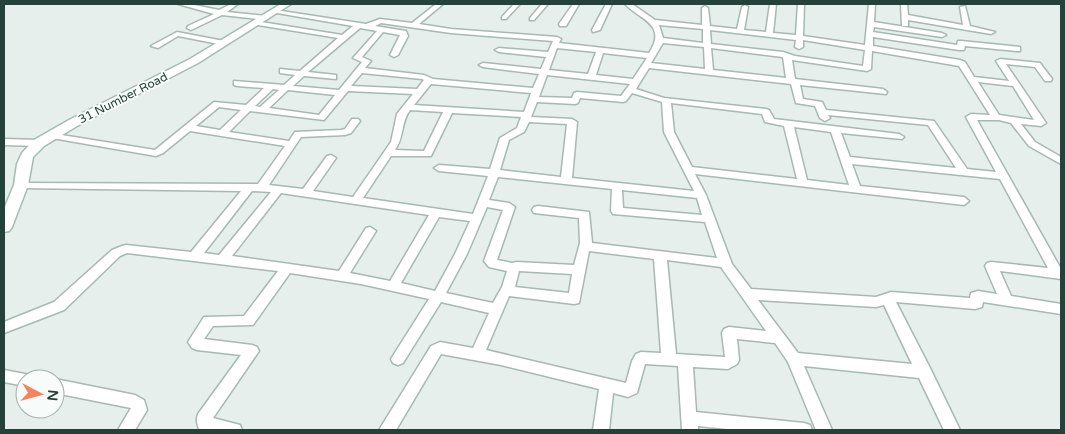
<svg xmlns="http://www.w3.org/2000/svg" width="1065" height="434" viewBox="0 0 1065 434" font-family="'Varela Round',sans-serif">
<style>
.lines{fill:none;stroke-linecap:round;stroke-linejoin:round}
.street-casing{stroke:#a8b8b2;stroke-width:3}
.secondary-casing{stroke:#a4bbb3;stroke-width:3}
.street{fill:#fff;fill-rule:evenodd}
.secondary{fill:#fff;fill-rule:evenodd}
.labels{text-anchor:middle;stroke-width:4;stroke-linejoin:round;paint-order:stroke}
.far-street-label{font-size:12px;fill:#24423a;stroke:#f7fbf9}
</style>
<rect width="100%" height="100%" fill="#e6efeb"/>
<g class="lines">
<defs>
<g id="street">
<polygon points="178,4 189,4 219,10 231,4 238,4 227,12 266,16 269,18 266,20 222,15 191,30 187,28 188,26 214,14"/>
<path d="M436,4H443L419,24L451,29L557,37L561,39L559,43L649,53C668,24 640,20 625,4H632L655,20L702,25V8L705,6L708,8L710,26L737,29L742,7L745,5L748,7L744,30L766,32L770,4H776L773,33L796,35L798,4H804L803,36L865,45L869,4H875L874,22L942,33L946,35L942,37L874,27L873,32L957,45L958,41H961L1020,47V51H1017L965,46L964,50H959L873,37V46L960,60L965,62L974,77L1009,81L996,61L1000,59L1040,63L1052,79L1051,81H1045L1035,67L1006,64L1046,123L1041,126L1021,124L1035,142L1061,157V164L1029,146L1011,123L999,120H977L1061,269V279L1000,271L1011,296L1061,304V314L983,302L982,307L975,309L896,302L930,368L960,430H944L919,378L804,366L832,430H816L788,362L775,343L737,339L739,360L737,364L728,369L693,367L696,412L804,423L810,425L812,430H737L698,426V430H682L678,366L645,364L637,393L628,397L613,393L609,430H593L599,389L501,365L441,354L396,430H379L431,346L440,342L473,348L489,313L441,302L403,363L398,365L393,363L391,359L429,299L361,284L290,273L253,325L213,326L204,339L252,345L257,347L259,351L213,418L240,425L242,430H202L199,429C197,423 196,420 198,414L241,355L197,350L192,348L188,342L204,317L244,316L278,271L127,253L120,256L64,310L4,333V322L54,302L112,250L122,246L126,245L191,252L241,191L21,188L16,185L17,183L258,184L285,146L190,131L163,153L156,156L52,138L49,137V133L155,150L214,102L246,105L264,88L237,86L234,85V81L284,85L295,75L280,73V69L300,71L338,38L258,25H255V21L342,35L353,26L277,13L274,11L275,10L366,24L380,19L412,23ZM381,23L451,33L553,41L548,52L499,48L495,50L499,52L546,57L541,69L483,63L479,65L483,67L539,74L533,88L433,79L424,75L365,68L371,61L362,57L383,32L400,35L390,55L394,57L398,55L408,36L406,31L375,26ZM659,25L703,29V43L663,38ZM360,28L377,31L353,58L362,62L339,90L293,86L304,76L336,79V75L308,72ZM710,30L796,40L795,47L799,49L803,47V40L865,50L863,66L795,56L783,52L711,44ZM663,43L704,47L705,69L651,63ZM557,48L596,52L588,74L549,70ZM711,48L783,57L786,78L713,70ZM872,51L959,66L990,115L971,114L966,117L996,172L967,169L934,121L826,110L822,102L803,99L800,85L886,94L887,92L883,89L795,79L792,60L867,71L871,69ZM603,53L647,58L633,79L596,75ZM649,68L791,84L796,103L815,106L820,118L825,121L830,118L828,115L928,125L956,168L850,157L841,133L902,139L904,137L899,134L774,119L769,110L766,109L664,98L636,89ZM362,73L422,79L424,80L417,89L351,86ZM547,75L630,84L621,96L577,92L574,93L572,98L539,97ZM978,82L1013,86L1034,120L999,115ZM431,84L531,93L524,112L414,105ZM273,89L279,90L260,107L255,106ZM288,90L335,95L319,115L269,108ZM348,91L413,94L397,114L391,142L353,197L313,191L336,158L331,155L327,156L303,189L269,185L301,137L345,135L351,133L360,121L358,119H352L345,129L341,130L295,132L289,141L229,132L250,111L324,120ZM632,93L662,102L664,132L694,191L572,178L577,122L572,119L531,117L537,102L575,104L578,103L580,98L623,102L626,101ZM671,103L762,114L765,122L784,126L797,179L692,167L674,132ZM219,107L241,110L220,130L196,126ZM410,110L443,112L424,151L395,150C404,138 401,121 410,110ZM452,113L521,117L517,128L500,138L490,169L439,165L434,168L439,171L488,176L473,214L363,198L391,156H431ZM529,122L567,124L561,177L500,170L509,140L524,132ZM794,127L831,132L849,185L807,180ZM852,164L1000,179L1048,268L991,262L987,263L985,266L997,294L978,291L971,293L970,298L891,292L876,297L751,289L732,264L706,195L695,174L964,205L969,201L964,197L860,186ZM498,177L612,189L611,211L613,214L705,222L717,258L592,243L589,212L538,206L534,207L532,210L534,213L579,218L580,243L574,265L517,262L512,263L497,260L515,207L509,203L489,200ZM622,190L697,198L702,215L623,208ZM252,191L271,192L219,255L204,253ZM281,193L429,215L390,281L350,273L376,231L370,227L366,228L339,271L232,256ZM487,207L503,210L484,261L489,267L507,271L502,287L493,303L446,293L467,254ZM439,217L470,221L455,254L435,291L401,283ZM589,251L654,259L661,353L641,352L636,354L632,361L626,383L486,350L509,296L574,304L579,303ZM667,260L721,267L766,331L729,327L724,329L722,333L725,357L676,354ZM519,271L572,274L569,293L515,287ZM758,300L876,307L884,305L912,364L798,353Z"/>
<polygon points="514,4 520,4 506,19 502,19 502,17"/>
<polygon points="542,4 548,4 534,20 530,20 530,18"/>
<polygon points="573,4 579,4 566,26 560,26 559,24"/>
<polygon points="606,4 612,4 600,30 593,32 592,30"/>
<polygon points="901,4 907,4 908,15 963,25 960,7 965,6 970,26 995,32 991,34 908,20 908,26 902,26"/>
<polygon points="177,32 224,41 228,43 224,45 178,36 158,48 151,46"/>
<polygon points="4,139 39,140 44,143 39,146 4,145"/>
<polygon points="4,370 30,375 32,379 25,379 25,386 4,382"/>
<polygon points="55,379 135,395 144,400 147,410 135,430 118,430 131,408 55,393"/>
</g>
<polygon id="secondary" points="281,4 291,4 198,63 77,126 44,146 33,157 28,185 12,227 9,231 4,232 4,209 14,185 17,164 22,153 34,140 69,120 190,59"/>
</defs>
<use href="#street" class="street-casing"/>
<use href="#secondary" class="secondary-casing"/>
<use href="#street" class="street"/>
<use href="#secondary" class="secondary"/>
</g>
<g class="labels">
<g class="far-street-label">
<text transform="translate(123 98) rotate(-27)" y="4">31 Number Road</text>
</g>
</g>
<rect width="1065" height="434" fill="none" stroke="#24423a" stroke-width="10"/>
<g transform="translate(40 394) rotate(96)"><circle r="24" fill="#f7fbf9" stroke="#a3b1ad"/>
<path d="M0-4L9 19L0 12L-9 19Z" fill="#f4845f"/>
<text y="-8" font-size="14" font-weight="bold" text-anchor="middle" fill="#24423a">N</text>
</g>
</svg>
